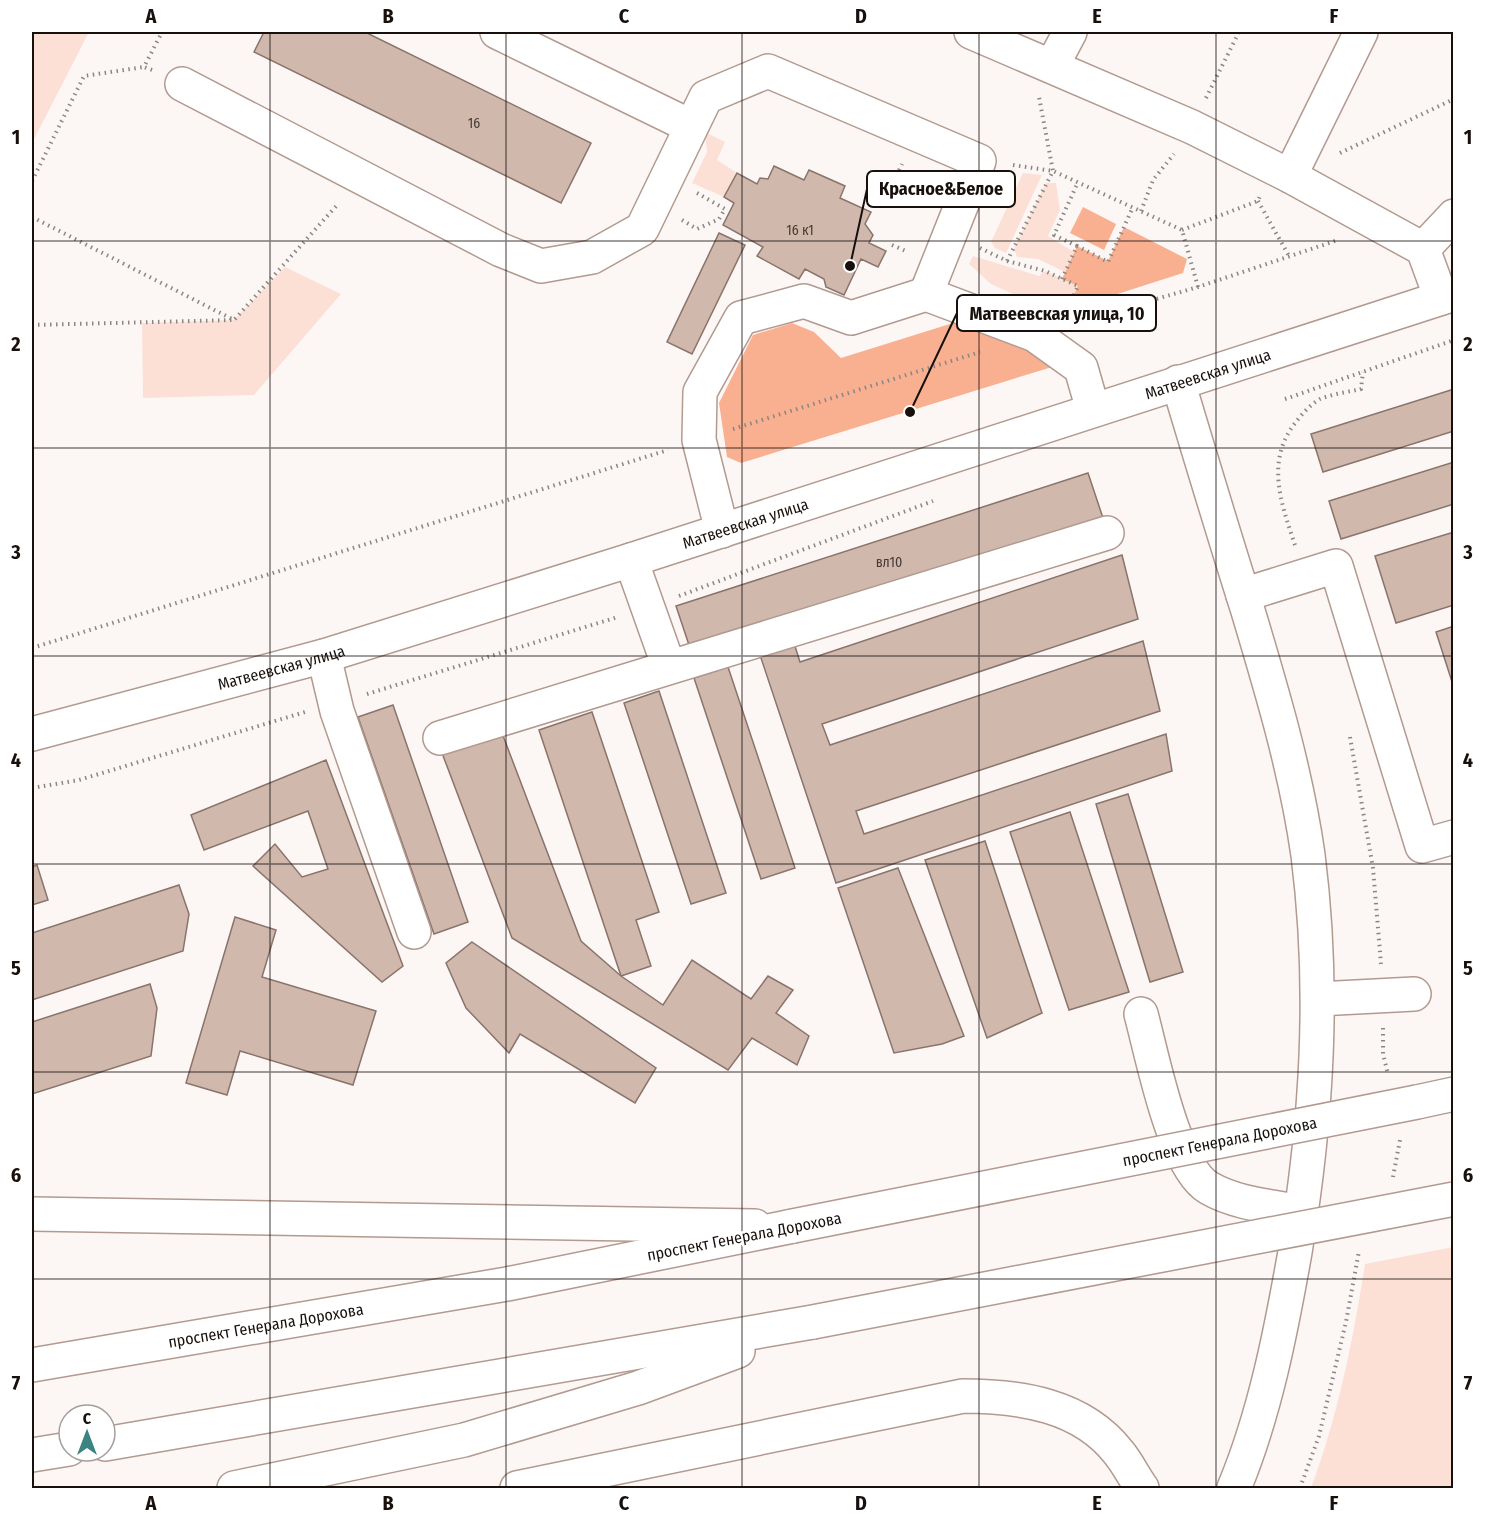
<svg xmlns="http://www.w3.org/2000/svg" width="1485" height="1520" viewBox="0 0 1485 1520" font-family="'Fira Sans Condensed',sans-serif">
<style>
.green{fill:#fce0d6}
.forest{fill:#f9b091}
.building{fill:#d0b8ad;stroke:#8a736a;stroke-width:1.5}
.lines{fill:none;stroke-linecap:round;stroke-linejoin:round}
.minor-casing{stroke:#b29a90;stroke-width:36}
.major-casing{stroke:#b29a90;stroke-width:36}
.path{stroke:#8c8683;stroke-width:4;stroke-dasharray:1.5 4.5;stroke-linecap:butt}
.minor{stroke:#fff;stroke-width:33}
.major{stroke:#fff;stroke-width:33}
.major-bridge-casing{stroke:#b29a90;stroke-width:36;stroke-linecap:butt}
.major-bridge{stroke:#fff;stroke-width:33}
.grid{fill:none;stroke:#18100c;stroke-width:1.5;stroke-opacity:0.55}
.labels{text-anchor:middle;stroke-width:5;stroke-linejoin:round;paint-order:stroke}
.number-label{font-size:14px;fill:#463a34}
.street-label{font-size:16px;fill:#18100c;stroke:#fff}
.leader{fill:none;stroke:#18100c;stroke-width:2}
.callout-dot{fill:#18100c;stroke:#fff;stroke-width:2}
.callout{fill:#fff;stroke:#18100c;stroke-width:2}
.callout-label{font-size:18px;text-anchor:middle;font-weight:bold;fill:#18100c}
.neatline{fill:none;stroke:#18100c;stroke-width:2}
.grid-label{font-size:20px;text-anchor:middle;font-weight:bold;fill:#18100c}
</style>
<rect width="100%" height="100%" fill="#fcf7f5"/>
<g class="green">
<polygon points="32,32 89,32 32,143"/>
<polygon points="705,132 725,142 717,160 737,173 724,197 692,183 707,152"/>
<polygon points="1023,173 1042,175 1006,253 995,248 991,242"/>
<polygon points="1046,183 1056,183 1060,210 1048,236 1074,252 1065,272 1038,259 1017,257 1014,248"/>
<polygon points="973,256 1039,276 1045,271 1078,286 1070,304 1072,310 1060,315 991,284 969,264"/>
<polygon points="285,267 341,294 254,395 143,398 142,323 234,320"/>
<path d="M1453,1247V1488H1311C1338,1416 1353,1340 1365,1264Z"/>
</g>
<g class="forest">
<polygon points="1083,207 1116,224 1104,250 1070,233"/>
<polygon points="1124,227 1187,259 1183,273 1080,306 1070,304 1078,286 1062,279 1077,246 1108,261"/>
<polygon points="948,302 1026,338 1052,367 741,463 727,457 719,403 753,335 792,323 814,332 841,358 953,323"/>
</g>
<g class="building">
<polygon points="264,32 365,32 591,143 561,203 254,52"/>
<polygon points="774,166 804,180 809,170 845,186 840,198 871,212 865,224 873,235 869,243 886,251 878,267 861,259 844,295 826,287 824,279 805,269 799,279 757,256 763,247 723,225 734,203 724,197 737,173 757,184 760,178 768,179"/>
<polygon points="719,233 745,245 692,354 667,342"/>
<polygon points="1454,389 1454,431 1323,472 1311,434"/>
<polygon points="1454,462 1454,504 1341,539 1329,501"/>
<polygon points="1088,473 1103,518 691,651 676,606"/>
<polygon points="1454,532 1454,605 1396,623 1375,556"/>
<polygon points="1122,555 1138,619 822,724 830,745 1143,641 1160,711 856,811 864,834 1166,734 1172,771 836,883 760,655 794,643 800,662"/>
<polygon points="1454,626 1454,688 1436,632"/>
<polygon points="728,667 795,868 761,879 694,678"/>
<polygon points="659,691 726,893 691,904 624,703"/>
<polygon points="393,705 468,922 434,934 358,717"/>
<polygon points="592,712 659,912 636,920 651,966 621,976 539,730"/>
<polygon points="502,733 581,941 621,976 663,1005 692,960 751,999 768,976 793,990 776,1013 809,1036 797,1065 752,1038 728,1070 512,938 442,753"/>
<polygon points="326,760 403,966 382,982 253,866 275,844 302,877 328,869 308,811 204,850 191,815"/>
<polygon points="1128,794 1183,972 1150,982 1096,804"/>
<polygon points="1070,812 1129,992 1069,1010 1010,832"/>
<polygon points="985,841 1042,1013 987,1038 925,860"/>
<polygon points="37,865 48,900 32,905 32,867"/>
<polygon points="898,868 964,1036 942,1044 894,1053 838,888"/>
<polygon points="179,885 189,914 183,951 32,1000 32,933"/>
<polygon points="235,917 276,930 262,977 376,1011 353,1085 240,1051 227,1095 186,1083"/>
<polygon points="472,942 656,1068 635,1103 520,1034 509,1053 466,1008 446,963"/>
<polygon points="150,984 157,1008 151,1056 32,1094 32,1022"/>
</g>
<g class="lines">
<defs>
<g id="minor">
<polyline points="497,32 690,126"/>
<polyline points="971,32 1192,127 1290,176 1423,249 1441,298"/>
<polyline points="1052,66 1070,32"/>
<polyline points="182,84 501,250 541,266 592,257 642,229 706,97 768,71 979,161 926,294"/>
<polyline points="1290,176 1361,32"/>
<polyline points="1423,249 1454,216"/>
<path d="M1178,382C1201,459 1224,535 1248,611C1272,691 1296,771 1308,855C1325,989 1317,1119 1295,1252C1281,1331 1265,1414 1234,1488"/>
<polyline points="722,531 699,440 700,392 741,318 804,301 851,318 926,294 1035,335 1081,368 1093,410"/>
<polyline points="631,560 669,667"/>
<polyline points="1243,595 1336,566 1422,846 1454,837"/>
<polyline points="324,656 337,711 414,932"/>
<path id="s1" d="M32,734L324,656L631,560L1454,294"/>
<polyline points="440,738 1107,533"/>
<polyline points="1318,999 1414,994"/>
<path d="M1141,1014C1152,1054 1173,1167 1209,1188C1237,1204 1270,1206 1302,1212"/>
<polyline points="32,1214 755,1226"/>
<path d="M517,1488L963,1396C1020,1396 1082,1405 1119,1453C1128,1464 1134,1477 1142,1488"/>
</g>
<g id="major">
<polyline points="1417,1102 1454,1094"/>
<path id="s2" d="M32,1365L507,1284L793,1226"/>
<polyline points="105,1444 813,1322"/>
<polyline points="32,1455 69,1449"/>
<polyline points="234,1488 464,1440 638,1388 738,1351"/>
</g>
</defs>
<use href="#minor" class="minor-casing"/>
<use href="#major" class="major-casing"/>
<g class="path">
<polyline points="152,70 144,67 162,32"/>
<polyline points="1206,98 1239,32"/>
<polyline points="1340,153 1454,99"/>
<polyline points="1013,165 1053,171 1182,230 1198,287"/>
<polyline points="32,181 84,76 144,67"/>
<polyline points="889,192 902,164"/>
<polyline points="1258,201 1289,256"/>
<polyline points="1141,211 1153,180 1174,154"/>
<polyline points="32,217 234,320 338,204"/>
<polyline points="682,220 697,229 719,219 725,209 697,193"/>
<polyline points="1182,230 1258,201 1260,196"/>
<polyline points="892,245 908,252"/>
<polyline points="1077,246 1054,235 1078,182"/>
<polyline points="980,248 1007,261 1053,171 1039,97"/>
<polyline points="1007,261 1045,271 1078,286 1070,304 1076,321"/>
<polyline points="1062,279 1077,246 1108,262 1133,207"/>
<polyline points="1076,322 1198,287 1338,240"/>
<polyline points="32,325 234,320"/>
<polyline points="1285,399 1454,340"/>
<polyline points="733,429 980,352"/>
<path d="M1295,545C1281,503 1265,460 1296,422C1302,414 1311,404 1320,399C1332,394 1348,392 1361,389L1363,372"/>
<polyline points="679,596 933,501"/>
<polyline points="32,648 668,450"/>
<polyline points="367,694 618,617"/>
<polyline points="1350,737 1373,868 1381,964"/>
<polyline points="32,788 79,780 305,712"/>
<polyline points="1383,1028 1383,1054 1388,1074"/>
<polyline points="1393,1177 1400,1140"/>
<polyline points="1300,1488 1319,1436 1346,1322 1359,1251"/>
</g>
<use href="#minor" class="minor"/>
<use href="#major" class="major"/>
<defs>
<g id="major-bridge">
<path id="s3" d="M793,1226L1417,1102"/>
<polyline points="813,1322 1454,1199"/>
</g>
</defs>
<use href="#major-bridge" class="major-bridge-casing"/>
<use href="#major-bridge" class="major-bridge"/>
</g>
<path class="grid" d="M270,32V1488M506,32V1488M742,32V1488M979,32V1488M1216,32V1488M32,241H1454M32,448H1454M32,656H1454M32,864H1454M32,1072H1454M32,1279H1454"/>
<g class="labels">
<g class="number-label">
<text x="474" y="128">16</text>
<text x="800" y="235">16 к1</text>
<text x="889" y="567">вл10</text>
</g>
<g class="street-label">
<text dy="6" stroke="none"><textPath href="#s1" startOffset="1230">Матвеевская улица</textPath></text>
<text dy="6" stroke="none"><textPath href="#s1" startOffset="744">Матвеевская улица</textPath></text>
<text dy="6" stroke="none"><textPath href="#s1" startOffset="258">Матвеевская улица</textPath></text>
<text dy="6" stroke="none"><textPath href="#s3" startOffset="435">проспект Генерала Дорохова</textPath></text>
<text transform="translate(744 1236) rotate(-11)" y="6">проспект Генерала Дорохова</text>
<text dy="6" stroke="none"><textPath href="#s2" startOffset="237">проспект Генерала Дорохова</textPath></text>
</g>
</g>
<path class="leader" d="M850 266L867 189M910 412L957 313"/>
<g class="callout-dot">
<circle cx="850" cy="266" r="6"/>
<circle cx="910" cy="412" r="6"/>
</g>
<g class="callout">
<rect x="867" y="171" width="148" height="36" rx="6"/>
<rect x="957" y="295" width="199" height="36" rx="6"/>
</g>
<g class="callout-label">
<text x="941" y="195">Красное&amp;Белое</text>
<text x="1057" y="320">Матвеевская улица, 10</text>
</g>
<rect width="1485" height="1520" fill="none" stroke="#ffffff" stroke-width="66"/>
<g transform="translate(87 1433)"><circle r="28" fill="#ffffff" stroke="#a39f9e" stroke-width="1.5"/>
<path d="M0-4.5L10 22L0 15L-10 22Z" fill="#3c8481"/>
<text y="-9" font-size="16" font-weight="bold" text-anchor="middle" fill="#18100c">С</text>
</g>
<rect x="33" y="33" width="1419" height="1454" class="neatline"/>
<g class="grid-label">
<text x="151" y="23">A</text>
<text x="388" y="23">B</text>
<text x="624" y="23">C</text>
<text x="861" y="23">D</text>
<text x="1097" y="23">E</text>
<text x="1334" y="23">F</text>
<text x="16" y="144">1</text>
<text x="1468" y="144">1</text>
<text x="16" y="351">2</text>
<text x="1468" y="351">2</text>
<text x="16" y="559">3</text>
<text x="1468" y="559">3</text>
<text x="16" y="767">4</text>
<text x="1468" y="767">4</text>
<text x="16" y="975">5</text>
<text x="1468" y="975">5</text>
<text x="16" y="1182">6</text>
<text x="1468" y="1182">6</text>
<text x="16" y="1390">7</text>
<text x="1468" y="1390">7</text>
<text x="151" y="1510">A</text>
<text x="388" y="1510">B</text>
<text x="624" y="1510">C</text>
<text x="861" y="1510">D</text>
<text x="1097" y="1510">E</text>
<text x="1334" y="1510">F</text>
</g>
</svg>
